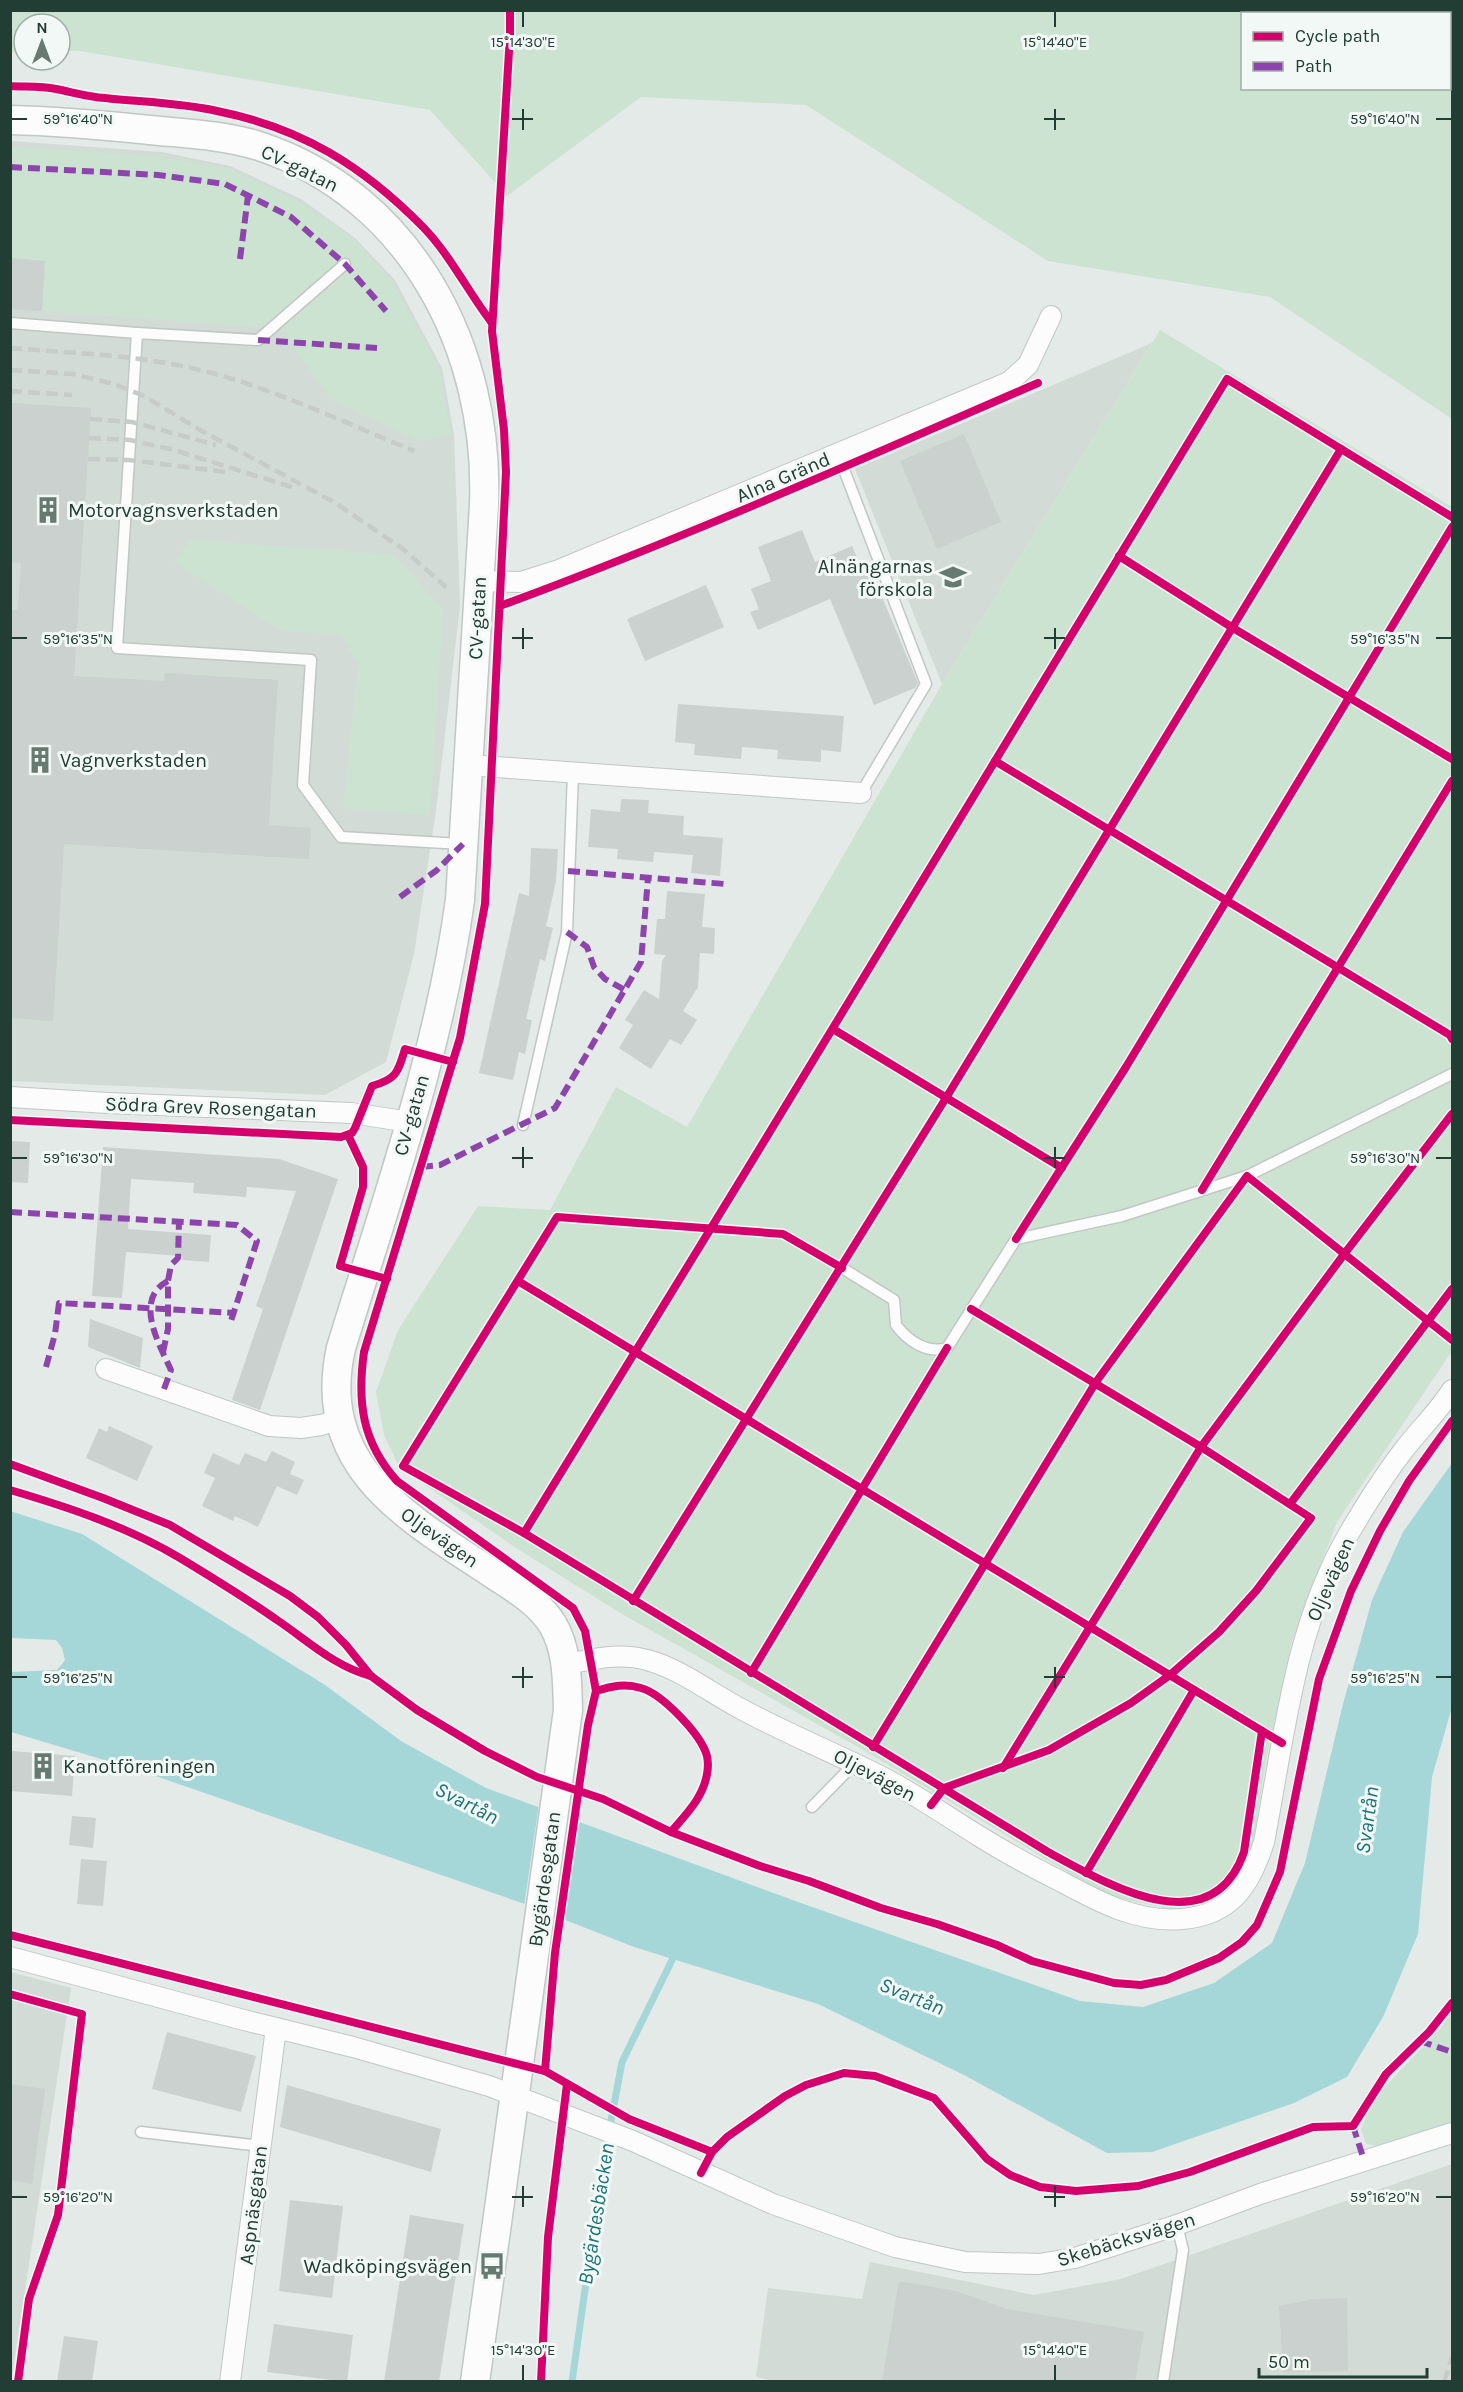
<svg xmlns="http://www.w3.org/2000/svg" width="1463" height="2392" viewBox="0 0 1463 2392" font-family="Karla,sans-serif">
<style>
.built{fill:#d2dbd6}
.green{fill:#cde3d2;fill-rule:evenodd}
.water{fill:#a5d6d8}
.pier{fill:#e4eae7}
.lines{fill:none;stroke-linecap:round;stroke-linejoin:round}
.stream{stroke:#a5d6d8;stroke-width:7}
.building{fill:#cbd1ce}
.lane-casing{stroke:#c1c7c4;stroke-width:13}
.street-casing{stroke:#c1c7c4;stroke-width:22}
.secondary-casing{stroke:#c0c7c4;stroke-width:31}
.lane{stroke:#fbfcfb;stroke-width:10}
.street{stroke:#fbfcfb;stroke-width:20}
.secondary{stroke:#fbfcfb;stroke-width:28}
.rail{stroke:#c7cbc9;stroke-width:4.5;stroke-dasharray:12 6;stroke-linecap:butt}
.quiet{stroke:#8e44ad;stroke-width:6;stroke-dasharray:12 6;stroke-linecap:butt}
.cycleway-casing{stroke:#f2f8f5;stroke-width:11}
.cycleway{stroke:#d6006c;stroke-width:8}
.ticks{fill:none;stroke:#223d33;stroke-width:2}
.labels{text-anchor:middle;stroke-width:6;stroke-linejoin:round;paint-order:stroke}
.street-label{font-size:20px;fill:#223d33;stroke:#f2f8f5}
.poi-label{font-size:20px;fill:#223d33;stroke:#f2f8f5;text-anchor:start}
.water-label{font-size:21px;font-style:italic;fill:#1c7378;stroke:#f2f8f5}
.ticks-label{font-size:15px;text-anchor:middle;fill:#223d33;stroke:#f2f8f5;stroke-width:6;stroke-linejoin:round;paint-order:stroke}
</style>
<rect width="100%" height="100%" fill="#e4eae7"/>
<g class="built">
<polygon points="11,141 162,152 230,166 301,199 355,238 395,280 442,368 454,435 460,606 436,811 414,954 386,1062 325,1095 11,1081"/>
<polygon points="1152,343 942,684 855,469"/>
<polygon points="10,1972 71,1988 11,2382 10,2381"/>
<polygon points="1452,2164 1452,2381 779,2382 756,2377 768,2288 862,2299 870,2262 1034,2295 1121,2279"/>
</g>
<g class="green">
<path d="M10,11H1452V419L1270,297L1048,261L806,105L641,97L507,196L430,110L80,51H60V24H24V52H11ZM1242,14H1450V88H1242Z"/>
<polygon points="10,146 162,157 229,169 300,202 352,238 391,279 439,368 451,435 418,441 330,399 281,329 42,311 45,261 11,258"/>
<polygon points="1160,330 1452,507 1452,1351 1337,1522 1292,1641 1266,1761 1252,1850 1239,1875 1225,1893 1198,1907 1170,1909 1117,1898 1074,1876 865,1751 622,1614 516,1548 409,1474 397,1463 384,1435 376,1392 398,1330 478,1206 550,1210 616,1087 687,1127 942,684"/>
<polygon points="191,540 394,555 443,609 430,815 343,808 358,665 341,635 279,630 174,562"/>
<polygon points="1452,2011 1452,2125 1382,2147 1366,2144 1361,2130 1367,2113 1380,2092 1441,2028"/>
</g>
<polygon class="water" points="1452,1463 1452,1707 1432,1777 1418,1934 1383,2017 1347,2077 1294,2103 1152,2152 1107,2153 964,2075 818,2004 634,1947 522,1903 141,1771 11,1732 11,1672 57,1670 65,1660 62,1648 56,1640 11,1638 10,1511 82,1534 325,1685 401,1741 486,1788 812,1907 1080,2001 1143,2007 1214,1983 1272,1943 1305,1863 1343,1704 1372,1600 1403,1532"/>
<polygon class="pier" points="539,1804 579,1819 564,1923 524,1907"/>
<g class="lines">
<polyline class="stream" points="572,2382 602,2169 622,2062 677,1950"/>
</g>
<g class="building">
<polygon points="10,258 45,261 42,311 10,309"/>
<polygon points="10,403 91,408 74,676 164,681 165,673 278,680 269,825 311,828 309,859 64,844 53,1021 10,1018 10,610 18,610 21,563 10,562"/>
<polygon points="964,434 1001,522 937,549 900,461"/>
<polygon points="802,530 815,562 852,546 861,567 872,563 878,578 875,580 918,683 915,688 874,705 830,599 758,630 750,612 759,609 751,589 771,581 758,547"/>
<polygon points="706,585 724,627 645,661 627,619"/>
<polygon points="678,704 844,716 841,752 821,750 821,762 777,759 778,750 742,747 741,759 694,755 695,744 675,742"/>
<polygon points="621,799 649,800 648,813 684,816 683,835 723,838 720,876 691,873 693,855 654,852 653,862 617,859 618,849 588,847 591,809 620,812"/>
<polygon points="531,848 558,849 556,881 546,926 553,928 545,961 540,959 526,1019 532,1020 525,1054 519,1052 513,1080 479,1073 519,893 529,896"/>
<polygon points="667,891 705,894 702,927 715,928 714,954 700,953 698,987 683,1011 697,1020 681,1045 670,1039 651,1069 619,1048 633,1025 625,1020 644,990 659,999 662,961 666,955 654,954 657,919 665,919"/>
<polygon points="10,1141 30,1142 28,1183 10,1182"/>
<polygon points="103,1147 279,1159 338,1179 260,1410 232,1400 263,1309 256,1306 296,1191 247,1187 246,1197 193,1193 194,1183 131,1179 128,1229 211,1235 209,1262 182,1260 182,1256 126,1252 122,1298 92,1296"/>
<polygon points="90,1319 143,1338 140,1368 88,1347"/>
<polygon points="109,1426 153,1446 137,1481 86,1458 99,1428 107,1432"/>
<polygon points="272,1451 295,1462 290,1474 304,1480 297,1495 277,1486 258,1527 235,1516 233,1521 202,1506 215,1478 204,1473 213,1453 239,1465 245,1453 266,1462"/>
<polygon points="12,1751 75,1756 72,1796 10,1791"/>
<polygon points="72,1816 96,1818 93,1848 69,1845"/>
<polygon points="81,1859 107,1861 103,1906 77,1904"/>
<polygon points="167,2032 256,2056 241,2112 152,2089"/>
<polygon points="10,2084 45,2089 32,2184 10,2180"/>
<polygon points="287,2085 441,2129 431,2172 280,2127"/>
<polygon points="290,2200 343,2206 332,2298 279,2291"/>
<polygon points="410,2215 464,2224 439,2382 384,2382"/>
<polygon points="899,2281 956,2291 1007,2309 1144,2332 1135,2382 882,2382"/>
<polygon points="1347,2298 1348,2371 1283,2372 1279,2306 1314,2299"/>
<polygon points="274,2324 353,2335 347,2382 267,2372"/>
<polygon points="64,2336 98,2341 92,2382 57,2382"/>
</g>
<g class="lines">
<defs>
<g id="lane">
<polyline points="10,323 137,333 117,648 311,660 303,785 341,837 462,844"/>
<polyline points="137,333 258,340 345,264"/>
<polyline points="838,454 926,684 861,793"/>
<polyline points="523,1125 567,932 573,773"/>
<path d="M842,1268L894,1300L896,1325C908,1341 927,1354 947,1348L1016,1239L1122,1216L1247,1176L1452,1074"/>
<polyline points="812,1807 854,1764"/>
<polyline points="141,2132 261,2146"/>
<polyline points="1163,2382 1183,2250 1177,2225"/>
</g>
<g id="street">
<polyline points="479,581 521,582 559,570 1009,382 1028,365 1051,316"/>
<polyline points="468,765 861,793"/>
<polyline points="10,1097 108,1103 351,1113 410,1122"/>
<polyline points="106,1369 269,1426 301,1428 321,1425 341,1419"/>
<path d="M567,1664C594,1659 620,1652 647,1660C681,1669 712,1694 743,1710C790,1735 839,1755 886,1779C918,1796 948,1817 979,1836C1006,1853 1034,1868 1062,1882C1099,1902 1138,1923 1182,1919C1231,1915 1250,1886 1264,1842C1284,1739 1294,1628 1348,1535C1365,1506 1383,1477 1403,1451C1419,1430 1438,1412 1452,1390"/>
<polyline points="10,1957 240,2019 353,2047 489,2086 633,2141 773,2204 895,2247 965,2262 1039,2264 1075,2258 1177,2225 1260,2194 1452,2133"/>
<polyline points="230,2382 276,2028"/>
</g>
<path id="secondary" d="M10,120C61,121 111,126 160,131C194,134 227,136 259,146C413,197 490,351 484,505L460,900C439,1053 386,1201 341,1348C315,1464 403,1515 487,1570C510,1586 538,1600 553,1625C568,1651 567,1682 568,1710L475,2382"/>
</defs>
<use href="#lane" class="lane-casing"/>
<use href="#street" class="street-casing"/>
<use href="#secondary" class="secondary-casing"/>
<use href="#lane" class="lane"/>
<use href="#street" class="street"/>
<use href="#secondary" class="secondary"/>
<g class="rail">
<path d="M10,348C72,353 136,355 196,369C271,387 343,422 414,451"/>
<polyline points="10,370 73,374 114,384 144,396 200,430 334,502 403,549 446,587"/>
<polyline points="10,391 72,395"/>
<polyline points="90,419 132,422 216,445"/>
<polyline points="89,438 130,440 174,450 298,489"/>
<polyline points="88,459 129,460 225,472"/>
<polyline points="1444,2382 1452,2357"/>
</g>
<g class="quiet">
<polyline points="10,167 158,175 225,184 291,217 345,264 386,311"/>
<polyline points="240,259 248,196"/>
<polyline points="258,340 377,348"/>
<polyline points="568,871 725,884"/>
<polyline points="400,897 437,870 463,844"/>
<polyline points="567,932 587,947 594,967 605,979 625,990"/>
<polyline points="421,1167 440,1165 555,1108 641,962 648,878"/>
<polyline points="10,1212 237,1225 257,1241 230,1324"/>
<polyline points="163,1352 168,1329 168,1281 171,1265 178,1258 179,1222"/>
<polyline points="46,1367 55,1334 59,1303 234,1313"/>
<path d="M164,1389L171,1370C159,1344 133,1299 168,1281"/>
<polyline points="1420,2041 1452,2052"/>
<polyline points="1353,2126 1364,2160"/>
</g>
<defs>
<g id="cycleway">
<path d="M510,10V35L492,331L504,430L506,472L485,904L460,1038L364,1352C357,1402 362,1442 397,1481L573,1608L585,1631L596,1691L588,1725L555,1953L545,2071"/>
<path d="M10,86C25,87 41,86 56,89C72,92 88,97 105,98C142,102 181,103 217,111C302,128 363,166 423,227C451,256 468,292 492,323"/>
<polyline points="1119,556 1233,628 1452,759"/>
<path d="M500,606C682,539 860,460 1038,383"/>
<polyline points="995,761 1450,1035 1452,1039"/>
<polyline points="833,1029 1062,1168"/>
<path d="M10,1120L341,1137L352,1133L355,1128L372,1086C397,1079 398,1072 405,1049L453,1062"/>
<polyline points="348,1135 363,1167 363,1187 340,1266 387,1279"/>
<polyline points="1202,1190 1452,781"/>
<polyline points="1016,1239 1126,1067 1452,527"/>
<path d="M842,1268L783,1234L557,1217L403,1466L524,1533L1048,1852C1105,1883 1211,1947 1244,1852L1262,1731"/>
<polyline points="518,1281 1282,1743"/>
<polyline points="10,1464 103,1498 170,1525 290,1596 318,1617 346,1645 371,1676 417,1710 485,1751 537,1777 603,1799 671,1832 760,1866 809,1881 881,1908 937,1924 997,1945 1032,1961 1114,1983 1141,1985 1166,1980 1219,1958 1242,1942 1257,1925 1280,1872 1319,1679 1351,1591 1380,1531 1409,1481 1452,1421"/>
<path d="M10,1490C68,1507 128,1527 180,1558C213,1578 246,1598 277,1620C307,1640 335,1667 371,1676"/>
<polyline points="1290,1504 1452,1289"/>
<path d="M524,1533C761,1150 992,764 1227,379L1452,517"/>
<polyline points="633,1601 946,1098 1341,449"/>
<polyline points="751,1673 947,1348"/>
<path d="M596,1691C612,1686 625,1683 641,1688C662,1694 701,1734 707,1756C708,1761 708,1769 707,1774C703,1798 686,1814 671,1832"/>
<polyline points="873,1747 1096,1382 1247,1176 1452,1340"/>
<polyline points="1003,1768 1201,1447 1345,1253 1452,1114"/>
<polyline points="931,1805 944,1788 1049,1750 1131,1703 1170,1675 1219,1632 1256,1591 1311,1518 1201,1447 971,1309"/>
<polyline points="1086,1873 1194,1690"/>
<polyline points="10,1935 545,2071 629,2119 712,2152"/>
<polyline points="10,1994 82,2014 58,2215 29,2299 18,2382"/>
<polyline points="701,2173 712,2152 727,2137 785,2096 806,2085 844,2073 875,2076 934,2098 987,2159 1010,2175 1040,2187 1076,2191 1138,2186 1190,2172 1313,2127 1353,2126 1386,2074 1429,2032 1452,2003"/>
<polyline points="541,2382 548,2237 567,2084"/>
</g>
</defs>
<use href="#cycleway" class="cycleway-casing"/>
<use href="#cycleway" class="cycleway"/>
</g>
<path class="ticks" d="M523,12V27M1055,12V27M523,109V130M1055,109V130M12,119H27M512,119H533M1044,119H1065M1436,119H1451M523,628V649M1055,628V649M12,638H27M512,638H533M1044,638H1065M1436,638H1451M523,1147V1168M1055,1147V1168M12,1158H27M512,1158H533M1044,1158H1065M1436,1158H1451M523,1667V1688M1055,1667V1688M12,1677H27M512,1677H533M1044,1677H1065M1436,1677H1451M523,2186V2207M1055,2186V2207M12,2197H27M512,2197H533M1044,2197H1065M1436,2197H1451M523,2365V2380M1055,2365V2380"/>
<defs>
<symbol id="building-bare" viewBox="-9 -9 18 18"><path d="M-4-6H4V6H1V3H-1V6H-4ZM-2.5-4.3h1.7v1.8h-1.7ZM.8-4.3h1.7v1.8H.8ZM-2.5-1h1.7V.8h-1.7ZM.8-1h1.7V.8H.8Z" fill="#667a72" stroke="#f2f8f5" stroke-width="2.5" paint-order="stroke"/></symbol>
<symbol id="school-bare" viewBox="-9 -9 18 18"><path d="M0-5L7-2L0 1L-7-2ZM-4 1L0 2.5L4 1V4Q0 6-4 4Z" fill="#667a72" stroke="#f2f8f5" stroke-width="2.5" paint-order="stroke"/></symbol>
<symbol id="bus-bare" viewBox="-9 -9 18 18"><path d="M-5-6H5V4H4V6H2V4H-2V6H-4V4H-5ZM-3.5-4V0h7V-4ZM-3.5 1.2v1.5H-2V1.2ZM2 1.2v1.5H3.5V1.2Z" fill="#667a72" stroke="#f2f8f5" stroke-width="2.5" paint-order="stroke"/></symbol>
</defs>
<g fill-rule="evenodd">
<use href="#building-bare" x="29" y="491" width="38" height="38"/>
<use href="#school-bare" x="934" y="558" width="38" height="38"/>
<use href="#building-bare" x="21" y="741" width="38" height="38"/>
<use href="#building-bare" x="24" y="1747" width="38" height="38"/>
<use href="#bus-bare" x="473" y="2247" width="38" height="38"/>
</g>
<g class="labels">
<g class="street-label">
<text transform="translate(300 168) rotate(26)" y="7">CV-gatan</text>
<text transform="translate(783 477) rotate(-23)" y="7">Alna Gränd</text>
<text transform="translate(477 618) rotate(-87)" y="7">CV-gatan</text>
<text transform="translate(211 1107) rotate(2)" y="7">Södra Grev Rosengatan</text>
<text transform="translate(411 1115) rotate(-74)" y="7">CV-gatan</text>
<text transform="translate(440 1537) rotate(35)" y="7">Oljevägen</text>
<text transform="translate(1330 1579) rotate(-66)" y="7">Oljevägen</text>
<text transform="translate(875 1775) rotate(28)" y="7">Oljevägen</text>
<text transform="translate(544 1879) rotate(-82)" y="7">Bygärdesgatan</text>
<text transform="translate(253 2205) rotate(-83)" y="7">Aspnäsgatan</text>
<text transform="translate(1126 2239) rotate(-17)" y="7">Skebäcksvägen</text>
</g>
<g class="poi-label">
<text x="68" y="517">Motorvagnsverkstaden</text>
<text x="933" y="573" text-anchor="end">Alnängarnas<tspan x="933" dy="23">förskola</tspan></text>
<text x="60" y="767">Vagnverkstaden</text>
<text x="63" y="1773">Kanotföreningen</text>
<text x="472" y="2273" text-anchor="end">Wadköpingsvägen</text>
</g>
<g class="water-label">
<text transform="translate(467 1803) rotate(27)" y="7">Svartån</text>
<text transform="translate(1367 1820) rotate(-82)" y="7">Svartån</text>
<text transform="translate(912 1996) rotate(22)" y="7">Svartån</text>
<text transform="translate(596 2214) rotate(-81)" y="7">Bygärdesbäcken</text>
</g>
</g>
<g class="ticks-label">
<text x="523" y="47">15°14'30"E</text>
<text x="1055" y="47">15°14'40"E</text>
<text x="78" y="124">59°16'40"N</text>
<text x="1385" y="124">59°16'40"N</text>
<text x="78" y="644">59°16'35"N</text>
<text x="1385" y="644">59°16'35"N</text>
<text x="78" y="1163">59°16'30"N</text>
<text x="1385" y="1163">59°16'30"N</text>
<text x="78" y="1683">59°16'25"N</text>
<text x="1385" y="1683">59°16'25"N</text>
<text x="78" y="2202">59°16'20"N</text>
<text x="1385" y="2202">59°16'20"N</text>
<text x="523" y="2355">15°14'30"E</text>
<text x="1055" y="2355">15°14'40"E</text>
</g>
<rect width="1463" height="2392" fill="none" stroke="#223d33" stroke-width="24"/>
<rect x="1241" y="12" width="210" height="78" fill="#f2f8f5" stroke="#9fada7" stroke-width="1.5"/>
<rect x="1253" y="32" width="30" height="9" fill="#d6006c" stroke="#9fada7" stroke-width="1.5"/>
<text x="1295" y="42" font-size="18" fill="#223d33">Cycle path</text>
<rect x="1253" y="62" width="30" height="9" fill="#8e44ad" stroke="#9fada7" stroke-width="1.5"/>
<text x="1295" y="72" font-size="18" fill="#223d33">Path</text>
<g transform="translate(42 42)"><circle r="28" fill="#f2f8f5" stroke="#9fada7" stroke-width="1.5"/>
<path d="M0-4.5L10 22L0 15L-10 22Z" fill="#667a72"/>
<text y="-9" font-size="16" font-weight="bold" text-anchor="middle" fill="#223d33">N</text>
</g>
<path d="M1259 2368v9h168v-9" fill="none" stroke="#223d33" stroke-width="3"/>
<text x="1268" y="2368" font-size="18" fill="#223d33" stroke="#f2f8f5" stroke-width="4.5" paint-order="stroke">50 m</text>
</svg>
